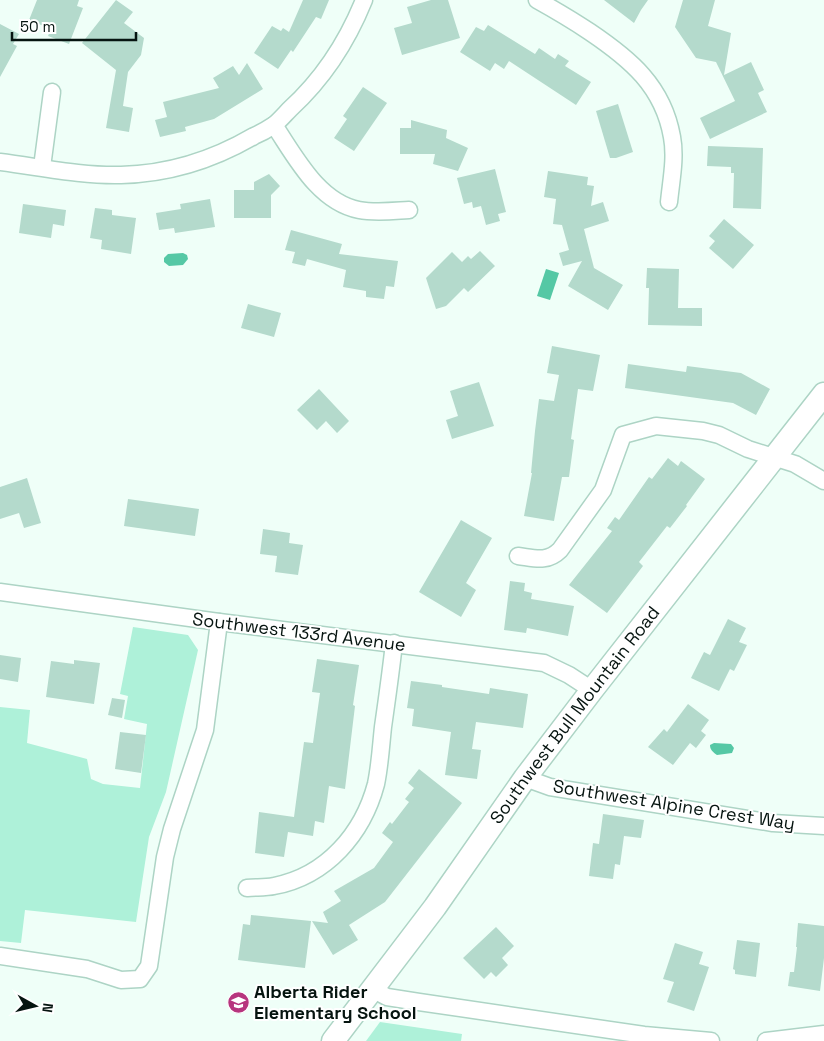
<svg xmlns="http://www.w3.org/2000/svg" width="824" height="1041" viewBox="0 0 824 1041" font-family="'Space Grotesk',sans-serif">
<style>
.green{fill:#aef1d9}
.water{fill:#55c8a5}
.building{fill:#b4dacc}
.lines{fill:none;stroke-linecap:round;stroke-linejoin:round}
.street-casing{stroke:#add4c5;stroke-width:19}
.secondary-casing{stroke:#add4c5;stroke-width:25}
.street{stroke:#fff;stroke-width:16}
.secondary{stroke:#fff;stroke-width:22}
.labels{text-anchor:middle;stroke-width:4;stroke-linejoin:round;paint-order:stroke}
.street-label{font-size:18px;fill:#061410;stroke:#fff}
.poi-label{font-size:18px;font-weight:bold;fill:#061410;stroke:#fff;text-anchor:start}
</style>
<rect width="100%" height="100%" fill="#effff8"/>
<g class="green">
<polygon points="133,627 188,635 198,650 166,792 149,837 136,922 25,910 21,943 0,941 0,707 30,710 27,743 87,759 91,779 103,784 140,788 147,724 124,719 128,696 120,694"/>
<polygon points="380,1022 462,1034 461,1041 366,1041"/>
</g>
<g class="water">
<polygon points="183,253 187,255 188,259 183,265 169,266 164,262 164,258 168,254"/>
<polygon points="546,269 559,273 550,300 537,296"/>
<path d="M714,743L731,744L734,748L732,753L717,755C713,752 710,750 710,745Z"/>
</g>
<g class="building">
<polygon points="37,0 79,0 77,6 83,8 69,44 48,36 51,29 29,20"/>
<polygon points="116,0 133,12 124,23 144,38 141,55 128,72 123,106 133,108 129,132 106,128 116,70 82,43"/>
<polygon points="303,0 329,0 321,19 316,17 293,52 291,50 278,69 254,53 272,26 281,31 283,28 289,32"/>
<polygon points="431,0 448,0 460,38 402,55 394,28 412,23 407,7"/>
<polygon points="604,0 648,0 641,10 634,23"/>
<polygon points="683,0 715,0 708,26 731,33 724,75 751,62 764,90 758,93 767,112 710,139 700,118 735,101 716,62 696,58 675,27"/>
<polygon points="0,24 19,34 13,44 17,46 0,77"/>
<polygon points="488,25 535,54 539,48 555,59 558,54 569,61 565,66 591,82 576,105 509,61 504,69 495,63 490,71 460,52 476,27 484,31"/>
<polygon points="247,63 263,89 214,119 185,127 186,131 160,137 155,120 167,117 163,102 219,88 213,78 233,66 239,75"/>
<polygon points="363,87 387,103 354,151 334,138 347,119 343,116"/>
<polygon points="618,104 633,152 616,158 610,158 596,111"/>
<polygon points="411,120 447,130 446,138 468,148 458,171 433,164 435,154 400,154 400,128 411,128"/>
<polygon points="708,146 763,148 761,209 733,208 734,173 731,173 731,167 707,166"/>
<polygon points="495,169 506,212 498,214 500,221 486,225 481,206 473,208 472,202 464,204 457,178"/>
<polygon points="548,171 588,177 587,185 594,186 591,206 603,202 609,221 584,229 594,268 623,285 608,310 568,286 582,261 563,266 559,253 569,250 562,225 553,224 556,199 544,197"/>
<polygon points="269,174 280,186 271,195 271,218 234,218 234,190 254,190 254,182"/>
<polygon points="210,199 215,227 175,233 174,228 159,230 156,213 181,209 180,204"/>
<polygon points="23,204 66,210 64,226 53,224 51,238 19,233"/>
<polygon points="95,208 112,210 112,215 136,218 131,254 101,249 102,240 90,238"/>
<polygon points="724,219 754,245 733,269 709,248 715,241 709,236"/>
<polygon points="291,230 342,244 339,254 398,261 394,287 386,286 384,299 366,297 366,291 343,287 346,270 307,259 305,266 292,263 295,252 285,250"/>
<polygon points="480,251 495,266 468,292 464,288 446,306 436,309 426,278 452,252 462,262 468,256 471,259"/>
<polygon points="647,268 679,269 678,308 702,308 702,326 648,325 649,288 646,288"/>
<polygon points="248,304 281,313 274,337 241,328"/>
<polygon points="552,346 600,355 593,391 578,389 571,439 574,440 569,477 562,477 554,521 524,516 532,473 531,473 535,431 539,399 554,401 559,375 547,373"/>
<polygon points="628,364 686,372 687,366 741,373 770,389 756,415 733,403 625,388"/>
<polygon points="479,382 494,426 452,439 446,420 458,416 450,391"/>
<polygon points="319,389 349,421 337,433 326,421 317,430 297,410"/>
<polygon points="668,458 678,466 681,461 705,479 686,505 687,506 670,528 667,526 639,562 643,566 607,613 569,585 612,531 607,528 615,517 619,520 649,477 652,479"/>
<polygon points="27,478 41,523 24,528 19,513 0,519 0,487"/>
<polygon points="128,499 199,509 195,536 124,526"/>
<polygon points="461,520 492,538 466,583 476,590 461,617 419,592"/>
<polygon points="263,529 290,533 289,543 303,545 298,575 275,572 277,556 260,554"/>
<polygon points="510,581 525,583 524,591 532,593 531,599 574,606 568,636 527,628 526,633 504,630"/>
<polygon points="728,619 746,628 739,642 747,645 734,671 730,669 719,691 691,678 704,652 710,655"/>
<polygon points="0,655 21,658 18,682 0,679"/>
<polygon points="317,659 359,665 353,705 355,706 345,789 329,786 324,823 315,821 313,836 288,832 284,857 255,853 259,812 294,817 304,742 313,743 320,693 312,692"/>
<polygon points="74,660 100,663 94,704 46,697 51,661 74,664"/>
<polygon points="411,681 442,685 442,687 489,694 490,688 528,694 523,728 476,722 472,749 481,750 477,779 445,775 451,732 412,726 414,709 407,708"/>
<polygon points="112,698 125,700 122,718 108,715"/>
<polygon points="688,704 709,720 701,731 706,735 696,748 690,743 673,765 648,747 664,729 667,732"/>
<polygon points="120,732 146,735 141,773 115,769"/>
<polygon points="419,769 462,803 385,902 349,925 358,940 333,955 312,921 328,923 323,912 341,901 334,891 374,868 393,842 382,833 390,822 392,824 409,802 405,799 414,788 408,783"/>
<polygon points="603,814 644,820 641,838 624,836 620,865 615,864 613,879 589,876 593,843 599,844"/>
<polygon points="251,915 311,921 305,968 238,960 243,924 250,925"/>
<polygon points="798,923 824,926 824,958 820,991 788,986 790,972 794,972 797,947 796,947"/>
<polygon points="496,927 514,946 502,958 508,965 496,977 491,972 484,979 463,958"/>
<polygon points="737,940 760,943 756,977 735,974 735,970 733,969"/>
<polygon points="675,943 703,952 699,964 709,967 694,1011 667,1002 674,982 663,979"/>
</g>
<g class="lines">
<defs>
<g id="street">
<path d="M537,0C555,10 572,20 590,32C630,59 663,86 672,137C676,158 671,181 669,202"/>
<path d="M274,125C295,156 318,202 359,210C375,213 392,211 409,210"/>
<path d="M0,162C40,167 81,176 121,175C168,174 213,160 254,136C261,133 268,129 274,125C280,120 285,114 290,109C324,78 347,42 364,0"/>
<polyline points="42,167 52,92"/>
<path d="M518,556C534,558 547,563 560,550L603,490L623,435L656,426L703,431L719,435L748,449L795,464L824,481"/>
<polyline points="0,592 219,622 544,663 569,675 592,690"/>
<polyline points="525,778 550,787 773,823 824,826"/>
<path d="M247,888C256,887 265,888 274,886C327,876 363,833 376,784C380,765 381,745 383,727C387,699 391,671 394,643"/>
<polyline points="0,956 87,969 121,980 140,979 149,966 165,857 172,829 205,730 219,622"/>
<polyline points="372,989 387,997 419,1002 644,1035 711,1041"/>
<polyline points="766,1041 824,1034"/>
</g>
<g id="secondary">
<path id="s1" d="M333,1041L435,907L525,778L592,690L824,394"/>
</g>
</defs>
<use href="#street" class="street-casing"/>
<use href="#secondary" class="secondary-casing"/>
<use href="#street" class="street"/>
<use href="#secondary" class="secondary"/>
</g>
<defs>
<symbol id="school-disc" viewBox="-11 -11 22 22"><circle r="9.5" fill="#b7357e" stroke="#fff"/><path d="M0-5L7-2L0 1L-7-2ZM-4 1L0 2.5L4 1V4Q0 6-4 4Z" fill="#fff"/></symbol>
</defs>
<g fill-rule="evenodd">
<use href="#school-disc" x="226" y="990" width="25" height="25"/>
</g>
<g class="labels">
<g class="street-label">
<text transform="translate(299 632) rotate(7)" y="6">Southwest 133rd Avenue</text>
<text dy="6" stroke="none"><textPath href="#s1" startOffset="406">Southwest Bull Mountain Road</textPath></text>
<text transform="translate(674 805) rotate(9)" y="6">Southwest Alpine Crest Way</text>
</g>
<g class="poi-label">
<text x="254" y="998">Alberta Rider<tspan x="254" dy="21">Elementary School</tspan></text>
</g>
</g>
<g transform="translate(35 1006) rotate(98)" stroke="#ffffff" stroke-width="4" paint-order="stroke">
<path d="M0-4L9 19L0 12L-9 19Z" fill="#061410"/>
<text y="-8" font-size="14" font-weight="bold" text-anchor="middle" fill="#061410">N</text>
</g>
<path d="M12 32v8h124v-8" fill="none" stroke="#061410" stroke-width="2.5"/>
<text x="20" y="32" font-size="15" fill="#061410" stroke="#ffffff" stroke-width="4" paint-order="stroke">50 m</text>
</svg>
